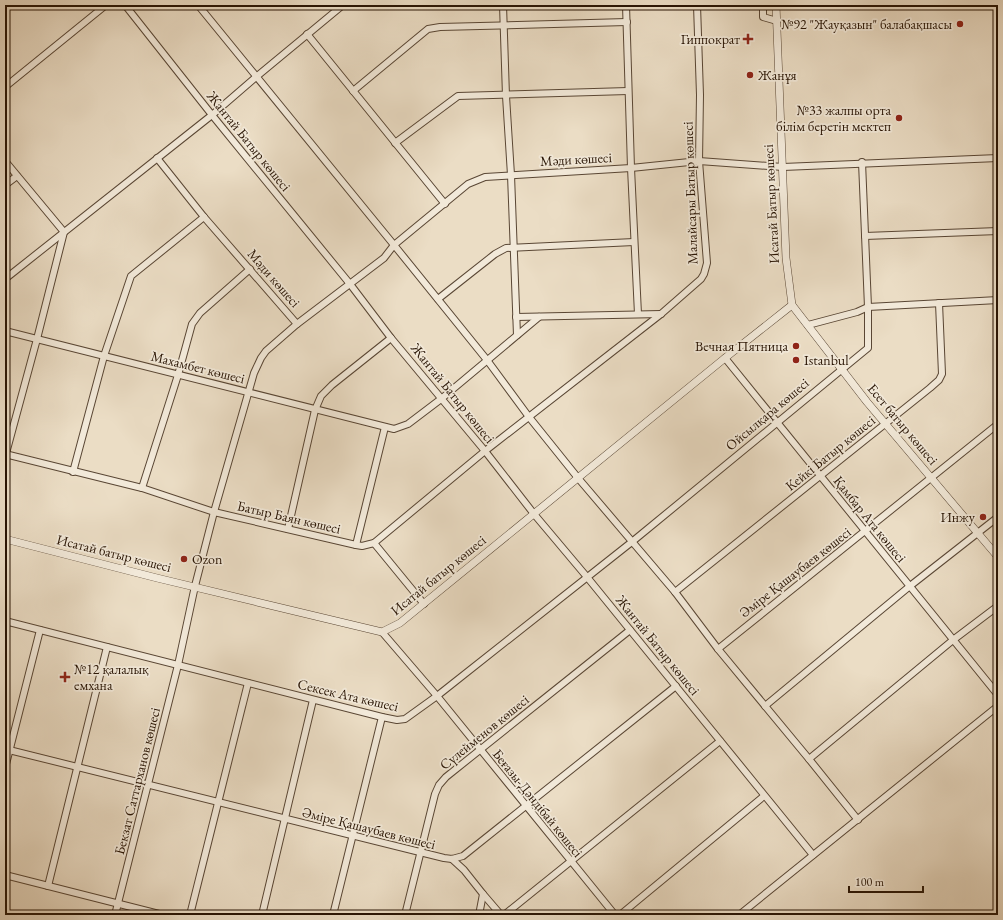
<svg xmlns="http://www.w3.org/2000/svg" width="1003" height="920" viewBox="0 0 1003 920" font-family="'EB Garamond',serif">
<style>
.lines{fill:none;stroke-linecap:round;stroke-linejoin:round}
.minor-casing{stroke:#594634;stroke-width:8}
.tertiary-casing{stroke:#594634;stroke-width:8}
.minor{stroke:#f2e9d9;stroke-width:6}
.tertiary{stroke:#f2e9d9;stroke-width:7}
.poi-dot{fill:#8f2418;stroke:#f2e9d9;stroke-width:1.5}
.labels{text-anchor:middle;stroke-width:3.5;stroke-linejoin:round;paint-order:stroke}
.poi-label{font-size:14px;fill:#281404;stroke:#f2e9d9;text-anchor:end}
.street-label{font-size:14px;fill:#281404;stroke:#f2e9d9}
</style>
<rect width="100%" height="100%" fill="#ebddc5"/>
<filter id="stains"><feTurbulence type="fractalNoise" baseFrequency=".005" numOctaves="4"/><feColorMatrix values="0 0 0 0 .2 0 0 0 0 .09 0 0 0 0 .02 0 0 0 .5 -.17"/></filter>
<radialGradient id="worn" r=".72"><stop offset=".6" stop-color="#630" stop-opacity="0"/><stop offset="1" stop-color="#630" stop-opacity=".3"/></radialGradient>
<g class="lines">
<defs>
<g id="minor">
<polyline points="125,5 212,115 350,284 391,338 485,451 534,514 587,577 813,855"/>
<polyline points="198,5 394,245 487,360 529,417 578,478 675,592 718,649 809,759 858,820"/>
<polyline points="503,5 506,96 511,175 517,335"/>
<polyline points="626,5 631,168 638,314"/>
<polyline points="763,5 763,17 777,21"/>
<polyline points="307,34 445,204"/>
<polyline points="5,87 106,5"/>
<polyline points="353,91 428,29 440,27 627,22"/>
<polyline points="395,143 458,96 628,91"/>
<polyline points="5,161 64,232"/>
<polyline points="5,185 17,176"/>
<polyline points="865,236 998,231"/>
<polyline points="5,279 212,115 256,77 343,5"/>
<polyline points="438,299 495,254 506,248 634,242"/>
<polyline points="516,317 661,314"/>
<polyline points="297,324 384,258 394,245 468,184 485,177 631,168 699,161 783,167 998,158"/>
<polyline points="808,325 857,312 868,307 998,300"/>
<polyline points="5,331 394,429 408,424 441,399 539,317"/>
<polyline points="725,358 998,695"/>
<polyline points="5,454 142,488 214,512 356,545 362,546 374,543 485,451 661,314 701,279 704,274 707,263 699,161 700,95 697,5"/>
<polyline points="5,457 37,339 64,232"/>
<polyline points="73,472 104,356 131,276 204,217"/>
<polyline points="142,488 178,375 192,324 200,313 250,269"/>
<polyline points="288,529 315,410 321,396 332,385 391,338"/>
<polyline points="374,543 424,604"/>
<polyline points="356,545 385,427"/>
<polyline points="675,592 930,388 939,380 942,374 939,303"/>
<polyline points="5,621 382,717 397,720 405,719 437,696 633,541 868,348 868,307 862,162"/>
<polyline points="382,632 437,696 615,915"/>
<polyline points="718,649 998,424"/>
<polyline points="765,706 910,586 998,517"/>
<polyline points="5,749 444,858 452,859 463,856 676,686"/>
<polyline points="809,759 953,640 998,606"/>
<polyline points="5,768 40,630"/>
<polyline points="452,859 464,870 483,894 479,915"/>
<polyline points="5,875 163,915"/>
<polyline points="48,886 107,647"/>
<polyline points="483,894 501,915"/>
<polyline points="115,915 178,665 195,586 214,512 254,373 261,358 266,351 297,324 204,217 157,158"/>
<polyline points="190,915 248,683"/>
<polyline points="262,915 313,700"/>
<polyline points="333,915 382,717"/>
<polyline points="405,915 435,794 439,785 446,777 630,630"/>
<polyline points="504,915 720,741"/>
<polyline points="620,915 764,796"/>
<polyline points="739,915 998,706"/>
</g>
<g id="tertiary">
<polyline points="776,5 786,258 792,305 867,402 998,557"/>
<polyline points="5,539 157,578 382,632 400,623 725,358 792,305"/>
</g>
</defs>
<use href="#minor" class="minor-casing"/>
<use href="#tertiary" class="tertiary-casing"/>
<use href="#minor" class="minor"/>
<use href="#tertiary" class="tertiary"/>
</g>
<g class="poi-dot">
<circle cx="960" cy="24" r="4"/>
<path d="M746 33h4v4h4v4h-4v4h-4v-4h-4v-4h4z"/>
<circle cx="750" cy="75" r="4"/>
<circle cx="899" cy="118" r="4"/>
<circle cx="796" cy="346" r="4"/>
<circle cx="796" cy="360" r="4"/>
<circle cx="983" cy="517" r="4"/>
<circle cx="184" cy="559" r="4"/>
<path d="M63 671h4v4h4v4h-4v4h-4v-4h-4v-4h4z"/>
</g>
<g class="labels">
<g class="poi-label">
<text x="952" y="29">№92 "Жауқазын" балабақшасы</text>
<text x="740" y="44">Гиппократ</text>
<text x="758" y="80" text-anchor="start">Жанұя</text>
<text x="891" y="115">№33 жалпы орта<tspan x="891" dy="16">білім беретін мектеп</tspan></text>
<text x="788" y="351">Вечная Пятница</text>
<text x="804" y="365" text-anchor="start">Istanbul</text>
<text x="975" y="522">Инжу</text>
<text x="192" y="564" text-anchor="start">Ozon</text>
<text x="74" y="674" text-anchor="start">№12 қалалық<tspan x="74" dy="16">емхана</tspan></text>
</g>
<g class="street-label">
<text transform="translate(249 141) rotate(51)" y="5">Жантай Батыр көшесі</text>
<text transform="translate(576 159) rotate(-3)" y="5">Мәди көшесі</text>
<text transform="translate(690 193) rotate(-92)" y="5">Малайсары Батыр көшесі</text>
<text transform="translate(771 204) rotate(-93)" y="5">Исатай Батыр көшесі</text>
<text transform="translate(274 278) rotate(49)" y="5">Мәди көшесі</text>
<text transform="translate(198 367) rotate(14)" y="5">Махамбет көшесі</text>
<text transform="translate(453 393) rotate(51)" y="5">Жантай Батыр көшесі</text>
<text transform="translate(767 414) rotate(-40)" y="5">Ойсылқара көшесі</text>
<text transform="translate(903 424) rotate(50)" y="5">Есет батыр көшесі</text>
<text transform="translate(830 453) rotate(-39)" y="5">Кейкі Батыр көшесі</text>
<text transform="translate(289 517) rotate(13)" y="5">Батыр Баян көшесі</text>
<text transform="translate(870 519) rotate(51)" y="5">Қамбар Ата көшесі</text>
<text transform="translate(114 553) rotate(14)" y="5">Исатай батыр көшесі</text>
<text transform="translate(795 572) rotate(-38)" y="5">Әміре Қашаубаев көшесі</text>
<text transform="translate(438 575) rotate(-39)" y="5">Исатай батыр көшесі</text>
<text transform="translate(658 645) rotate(51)" y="5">Жантай Батыр көшесі</text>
<text transform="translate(348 695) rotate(13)" y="5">Сексек Ата көшесі</text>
<text transform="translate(484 732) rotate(-39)" y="5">Сүлейменов көшесі</text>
<text transform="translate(137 781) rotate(-76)" y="5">Бекзат Саттарханов көшесі</text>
<text transform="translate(538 803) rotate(51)" y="5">Беғазы-Дәндібай көшесі</text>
<text transform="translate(369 828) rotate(14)" y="5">Әміре Қашаубаев көшесі</text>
</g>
</g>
<rect width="1003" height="920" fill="none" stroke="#ebddc5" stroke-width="20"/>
<rect x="6" y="6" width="991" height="908" fill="none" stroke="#281404" stroke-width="2"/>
<rect x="10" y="10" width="983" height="900" fill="none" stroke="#281404"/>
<path d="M849 886v6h74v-6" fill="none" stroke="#281404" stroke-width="2"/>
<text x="855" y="886" font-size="12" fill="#281404" stroke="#f2e9d9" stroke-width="3" paint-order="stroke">100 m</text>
<rect width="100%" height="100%" filter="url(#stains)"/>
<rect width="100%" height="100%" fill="url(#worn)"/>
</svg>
